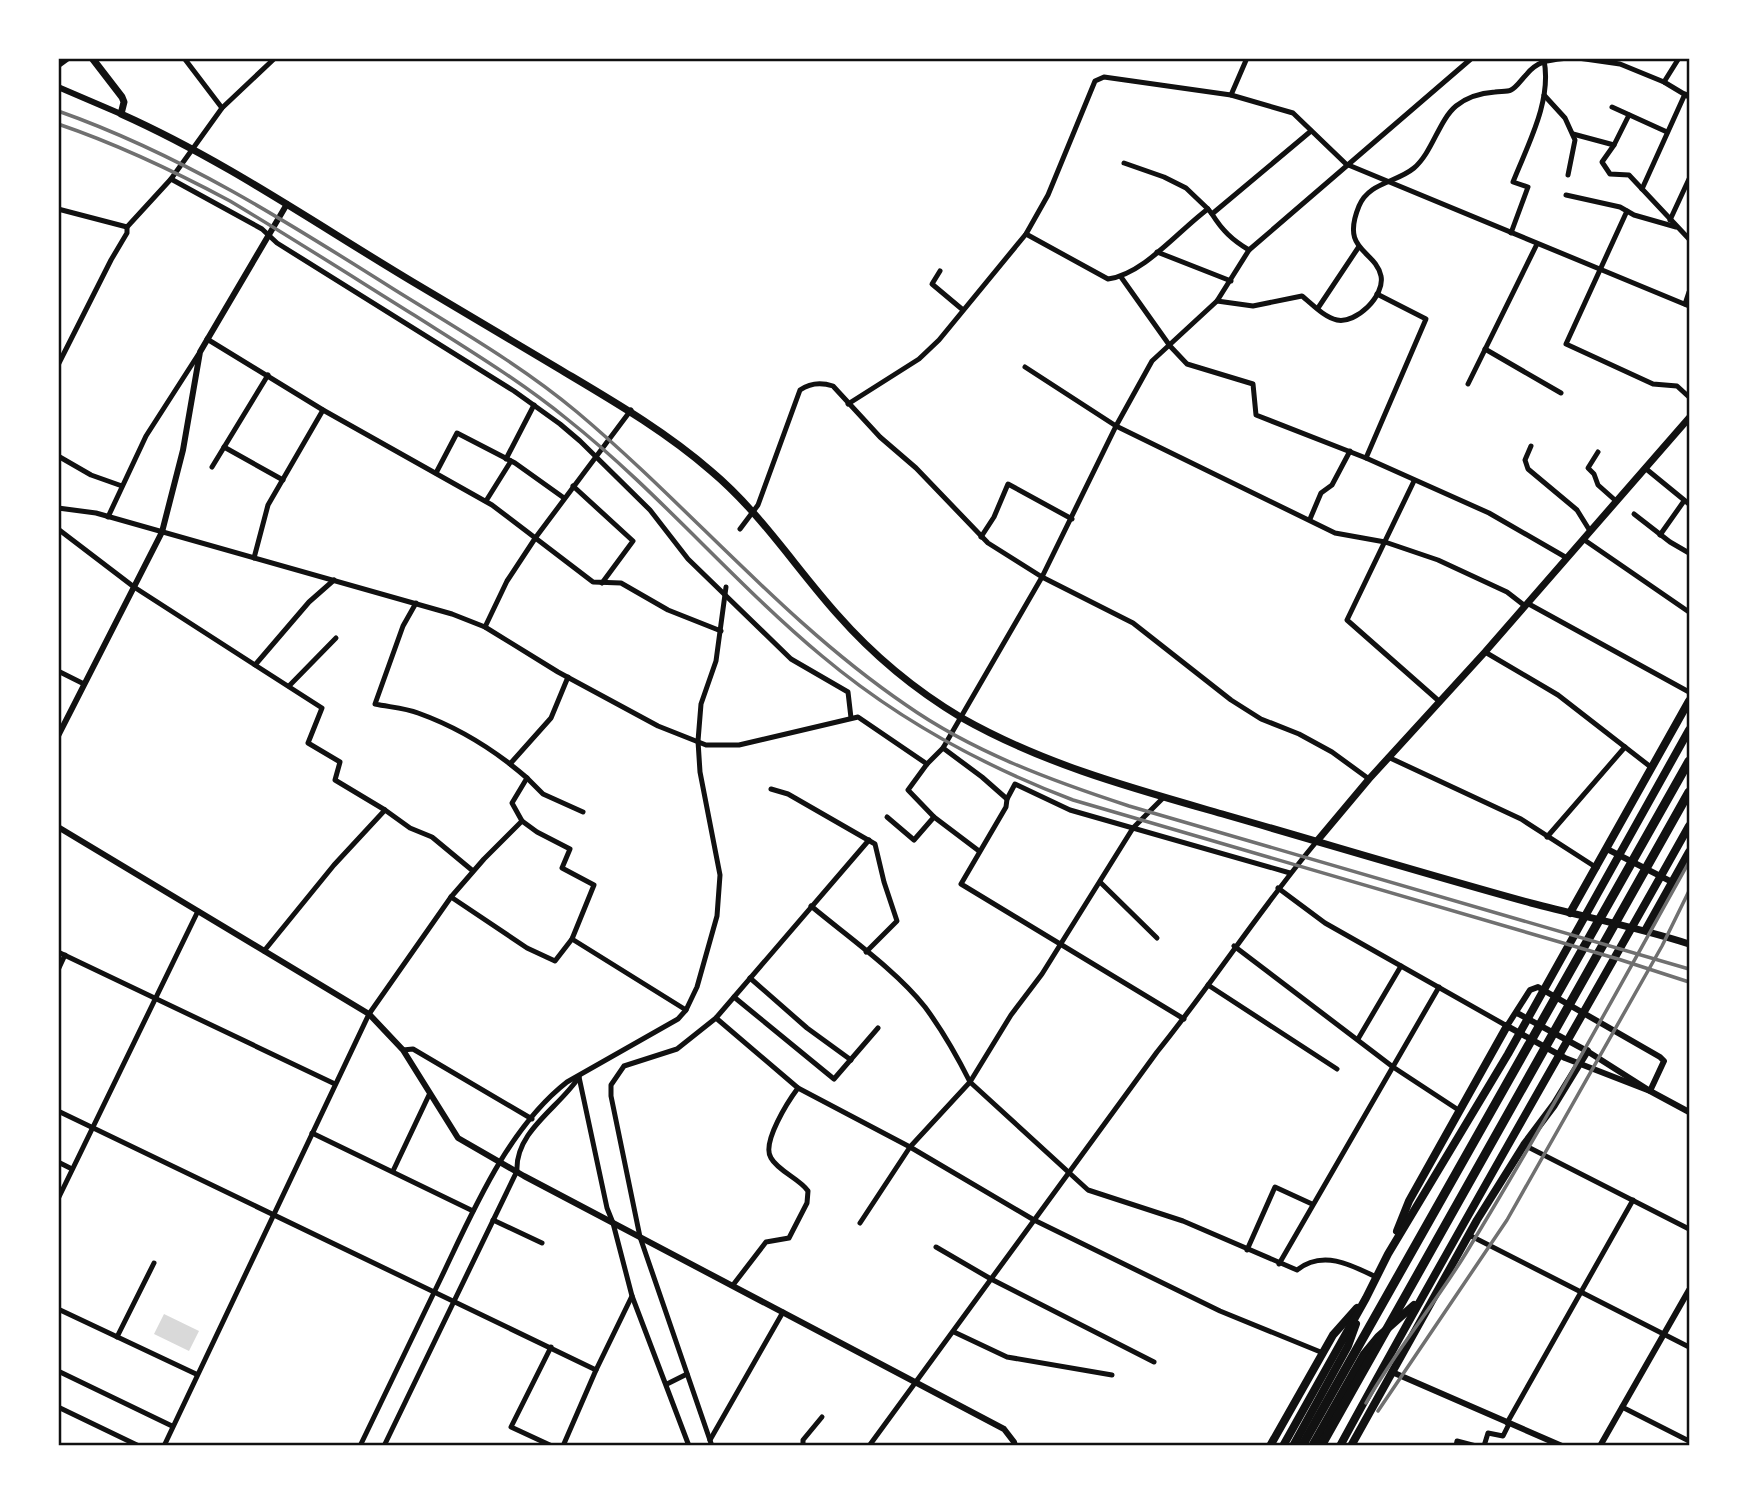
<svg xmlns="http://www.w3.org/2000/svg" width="1747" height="1504" viewBox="0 0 1747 1504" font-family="Cabin,sans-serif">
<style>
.water{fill:#d9d9d9}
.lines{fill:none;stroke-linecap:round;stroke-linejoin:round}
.minor{stroke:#111;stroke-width:5}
.tertiary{stroke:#111;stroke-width:6}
.secondary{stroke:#111;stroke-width:7}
.primary{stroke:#111;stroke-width:8}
.motorway{stroke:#111;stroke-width:9}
.rail{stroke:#707070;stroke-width:3.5}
.neatline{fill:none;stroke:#111;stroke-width:2.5}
</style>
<rect width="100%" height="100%" fill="#fff"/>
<polygon class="water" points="164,1314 199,1331 189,1351 154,1334"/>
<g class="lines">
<g class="minor">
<polyline points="184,58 222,108"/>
<polyline points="1578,58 1620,64 1664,82 1689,97"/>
<polyline points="58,66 69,58"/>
<polyline points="1664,82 1679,58"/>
<polyline points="1231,95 1247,58"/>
<polyline points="1544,95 1565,118 1575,140 1568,175"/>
<polyline points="1612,107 1667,132"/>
<polyline points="1573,134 1614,145 1602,162 1610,174 1629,175 1689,239"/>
<polyline points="1614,145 1629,115"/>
<polyline points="1124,163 1164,177 1186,188 1208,209"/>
<polyline points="171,179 262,229 277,243 514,391 560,424 580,441 650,510 688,559 791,659 848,692 851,718"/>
<polyline points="1642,189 1685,94"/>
<polyline points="1566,195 1620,207 1634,215 1676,227"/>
<polyline points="58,209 127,227 171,179 222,108 275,58"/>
<polyline points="1627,211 1566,344 1653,384 1677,386 1689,397"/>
<path d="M1212,214C1222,230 1232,240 1249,250"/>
<polyline points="1670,220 1689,179"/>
<path d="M1511,233L1528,187L1513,182C1528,144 1552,101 1544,60"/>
<path d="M1026,234L1108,279C1144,274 1178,231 1208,209L1212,214L1311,131"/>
<polyline points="1157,252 1231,281"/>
<polyline points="940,271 932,284 963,310"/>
<polyline points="1121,277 1170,346 1187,364 1253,384 1256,415 1366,458 1489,513 1567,558"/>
<path d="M1217,301L1253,306L1302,296C1312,304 1324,317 1337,320C1356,324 1385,296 1381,276C1375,249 1340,252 1359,206C1369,182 1396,183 1414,168C1432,153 1439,120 1456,106C1467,97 1481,93 1495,92C1500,91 1507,92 1511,90C1517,87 1521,80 1526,75C1538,60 1550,60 1568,58"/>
<polyline points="1685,304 1689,292"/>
<polyline points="1318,308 1358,248"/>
<polyline points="207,339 323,410 492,505 593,582 621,583 668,610 721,631"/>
<polyline points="1485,349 1561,393"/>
<polyline points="58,365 111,260 127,233 127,227"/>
<polyline points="1025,367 1116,426 1335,533 1385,542 1438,560 1507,592 1525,606"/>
<polyline points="1468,384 1537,244"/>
<polyline points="848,404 919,359 939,340 1026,234 1048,195 1095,81 1104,77 1231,95 1293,113 1346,164 1689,306"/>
<polyline points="1531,446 1525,460 1528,469 1577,510 1590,531"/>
<polyline points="224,447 283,480"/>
<polyline points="1598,452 1588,468 1594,474 1598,485 1616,501"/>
<polyline points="58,456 91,475 122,486"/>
<polyline points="1366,458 1426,319 1377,294"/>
<polyline points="506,459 534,405"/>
<polyline points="212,467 268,375"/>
<polyline points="1645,468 1689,504"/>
<polyline points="436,473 457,433 515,463 564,498"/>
<polyline points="1414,481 1347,620 1440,702"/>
<polyline points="573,486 633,541 602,583"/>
<polyline points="486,501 511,461"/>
<polyline points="58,508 96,513 452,614 485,627 558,672 658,726 706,745 739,745 858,717 927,764"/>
<polyline points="1634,514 1670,542 1689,553"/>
<polyline points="108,517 146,436 198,355"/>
<polyline points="1310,519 1321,493 1332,485 1350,451"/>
<polyline points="58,529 134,587 255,665 309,602 334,580"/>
<path d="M740,529L758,505L800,390C810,383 821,382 833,386L880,437L916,468L988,543L1042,577L1133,623L1231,700L1261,719L1299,734L1332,752L1369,779"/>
<polyline points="1660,535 1684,501"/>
<polyline points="981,537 994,517 1008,484 1072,519"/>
<polyline points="1583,539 1689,612"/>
<polyline points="254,558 268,505 323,410"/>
<polyline points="1527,603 1689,692"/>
<polyline points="485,627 507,581 536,537 631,410"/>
<polyline points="1485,652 1558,695 1652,768"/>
<polyline points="255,665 322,708 308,743 340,762 335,780 385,810 410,828 432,837 473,871"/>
<polyline points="58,671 84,684"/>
<polyline points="289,686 336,638"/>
<polyline points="943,748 982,777 1007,799 1015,784 1070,810 1290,873"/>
<polyline points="1388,757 1521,819 1597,868"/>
<polyline points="510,764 551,718 568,677"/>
<polyline points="527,778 543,794 583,812"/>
<polyline points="771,789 788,794 875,844 884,882 897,921 866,952"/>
<polyline points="1007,799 1006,807 961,884 1184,1019"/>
<polyline points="887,817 914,840 934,817"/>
<polyline points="1547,837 1625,747"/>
<polyline points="979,851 934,817 908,790 927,764 943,748 1042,577 1116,426 1152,361 1217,301 1249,250 1472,58"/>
<polyline points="1100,882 1157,938"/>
<polyline points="1278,888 1325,923 1507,1026"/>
<polyline points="451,897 527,948 555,961 572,939 594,885 562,868 570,849 537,832 522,821"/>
<path d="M811,906C847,936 897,971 925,1007C942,1030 957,1056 970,1082L1088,1190L1183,1221L1297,1270C1322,1250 1350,1264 1376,1277"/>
<polyline points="572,939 686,1010"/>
<polyline points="1234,946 1393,1067 1460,1111"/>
<polyline points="264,951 334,865 385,810"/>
<polyline points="58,952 335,1084"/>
<polyline points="58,970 65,955"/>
<polyline points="750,978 807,1028 851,1060"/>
<polyline points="1208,985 1337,1069"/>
<polyline points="734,997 834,1079 878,1028"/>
<polyline points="716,1018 798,1088 910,1147 1034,1220 1220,1311 1323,1353"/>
<polyline points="1358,1039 1401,966"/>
<polyline points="403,1050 413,1049 532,1119"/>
<polyline points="579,1077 607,1208 613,1223 632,1296 689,1446"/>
<polyline points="58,1111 596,1370"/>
<polyline points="312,1133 473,1211"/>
<polyline points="1524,1145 1689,1229"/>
<polyline points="58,1162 72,1169"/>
<polyline points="393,1171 429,1095"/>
<polyline points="58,1199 198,911"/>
<polyline points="493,1220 542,1243"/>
<polyline points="860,1223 910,1147 970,1082 1011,1015 1042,974 1133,828 1164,797"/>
<polyline points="1469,1235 1689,1347"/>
<polyline points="936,1247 991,1279 1154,1362"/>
<polyline points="1247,1250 1275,1187 1312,1204"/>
<polyline points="1279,1264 1439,987"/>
<path d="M733,1285L766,1242L789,1238L807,1203L808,1191C800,1179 778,1171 771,1158C761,1143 789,1100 798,1088"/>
<polyline points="58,1309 196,1374"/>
<polyline points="954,1332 1007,1357 1112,1375"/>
<polyline points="117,1337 154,1263"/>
<polyline points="551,1347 511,1427 552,1446"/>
<polyline points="58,1371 172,1426"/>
<polyline points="667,1384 687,1374"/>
<polyline points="58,1407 139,1446"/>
<polyline points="1622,1407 1689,1441"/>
<polyline points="1507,1423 1633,1200"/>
<polyline points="710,1440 783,1312"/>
<path d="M164,1446L369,1014L451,897L484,859L522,821L512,803L527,778C496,751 457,727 418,713C405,708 389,707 375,704L403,626L416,603"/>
<path d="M360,1446C387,1390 414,1334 441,1278C473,1211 508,1128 567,1082L678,1019L686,1010L697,987L717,916L720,875L700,772L698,741L701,704L716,661L726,587"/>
<path d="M384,1446L517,1171C515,1131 560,1107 579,1077"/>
<polyline points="563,1446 596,1370 632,1296"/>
<polyline points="712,1446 640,1237 611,1096 611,1085 624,1066 677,1049 716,1018 869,840"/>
<polyline points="803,1446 803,1440 822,1417"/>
<path d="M869,1446L1157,1052C1212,984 1260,909 1317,841"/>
<polyline points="1456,1446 1457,1441 1476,1446"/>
<polyline points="1484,1446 1488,1433 1503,1436 1509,1424"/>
</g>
<g class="tertiary">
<polyline points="58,87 121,114"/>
<polyline points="58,736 162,532 183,450 200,352 287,204"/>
<polyline points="58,827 369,1014 403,1050 458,1138 524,1176 1004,1429 1014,1442 1015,1446"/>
<polyline points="1607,849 1672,882"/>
<polygon points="1538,987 1660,1057 1664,1061 1650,1091 1565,1058 1507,1026 1530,990"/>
<polyline points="1517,1013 1587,1051 1650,1091 1689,1112"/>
<polyline points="1392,1372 1562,1446"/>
<polyline points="1600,1446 1689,1290"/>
</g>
<g class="secondary">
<path d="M92,58L122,97L124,102L121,114C224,160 316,224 413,282C462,311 511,340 561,370C613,401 665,431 711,471C760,512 795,567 837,614C873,655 915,690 962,718C1045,765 1135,789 1226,815C1327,844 1429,875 1531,903C1584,917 1637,927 1689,944"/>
<polyline points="1317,841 1369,779 1485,652 1689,418"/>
</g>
<g class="primary">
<polyline points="1570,913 1689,701"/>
<polyline points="1646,929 1689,852"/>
<polyline points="1397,1231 1409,1201 1507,1026"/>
<polyline points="1270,1446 1333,1335 1357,1308"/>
<polyline points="1283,1446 1366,1298 1388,1254 1508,1054 1689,730"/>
<polyline points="1293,1446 1348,1346 1356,1324"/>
<polyline points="1312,1446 1364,1354 1378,1337 1414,1305"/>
<path d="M1340,1446C1453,1238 1573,1033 1689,826"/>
<polyline points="1351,1446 1477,1220 1524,1145 1554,1105 1587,1051"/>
</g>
<g class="motorway">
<polyline points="1302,1446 1689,761"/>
<polyline points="1321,1446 1689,792"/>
</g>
<g class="rail">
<path d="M58,111C180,154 286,221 395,290C456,328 521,365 577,412C690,507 784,622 906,705C973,752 1052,781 1129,806L1689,969"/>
<path d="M58,124C117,144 174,171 230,201C292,238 353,277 414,315C466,348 519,380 567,419C658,491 733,582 822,656C897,719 981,765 1073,800L1618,959L1689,982"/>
<path d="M1366,1403C1396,1350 1435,1304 1466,1253C1544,1125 1616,993 1689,862"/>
<polyline points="1378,1411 1507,1220 1662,946 1689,891"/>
</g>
</g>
<rect width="1747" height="1504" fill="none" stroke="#ffffff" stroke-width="119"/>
<rect x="60" y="60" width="1628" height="1384" class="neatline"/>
</svg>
